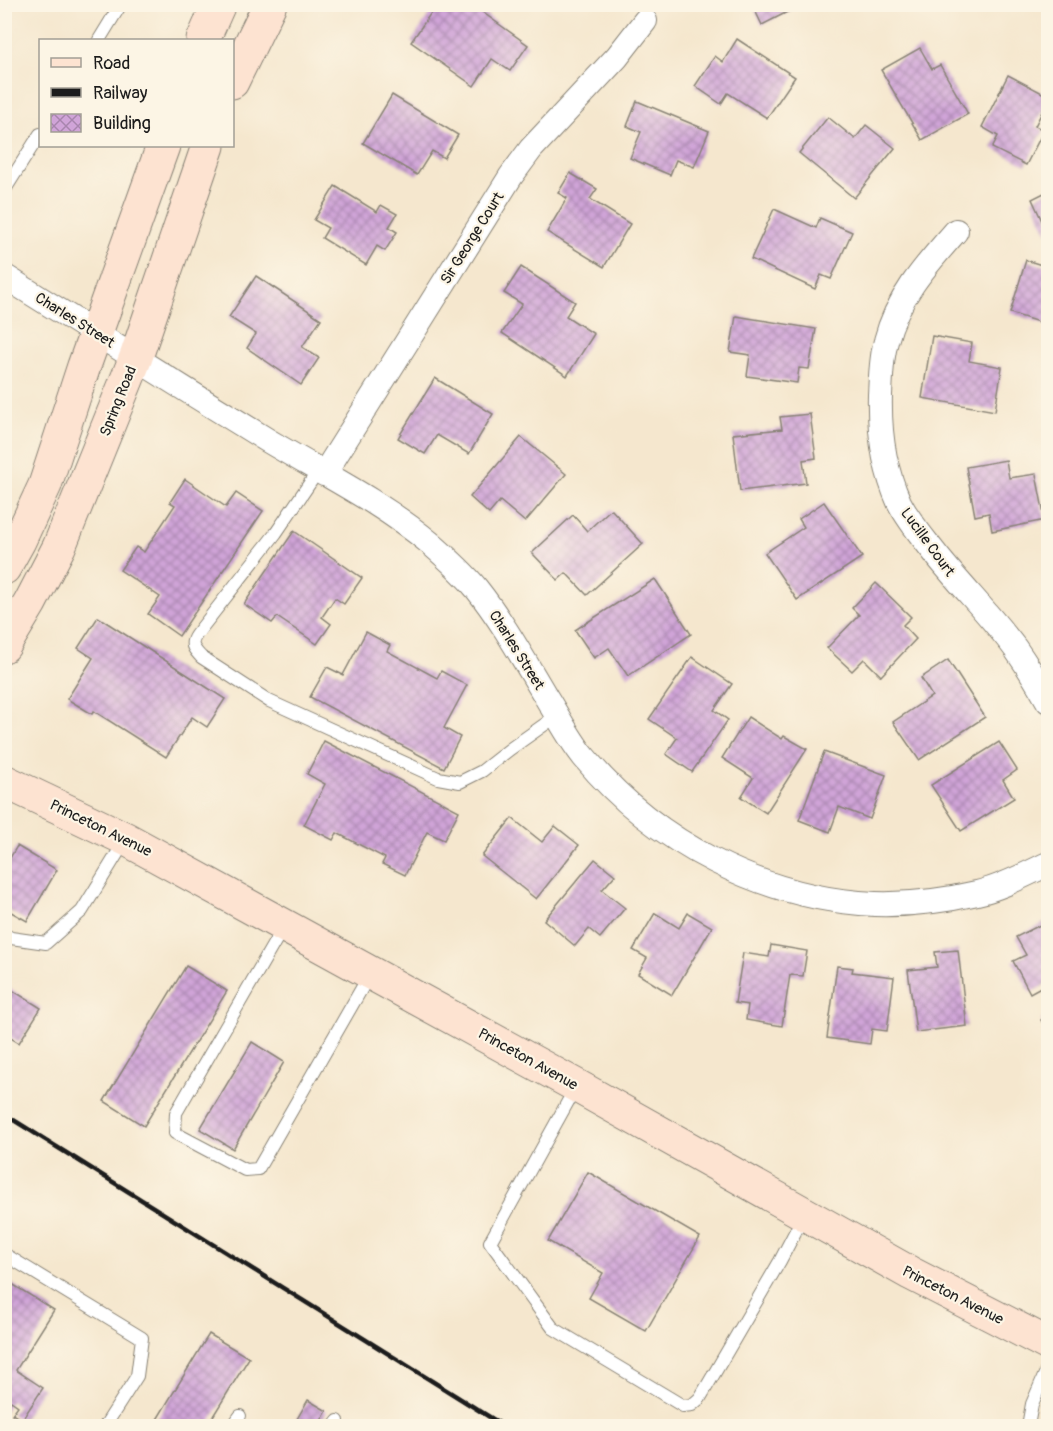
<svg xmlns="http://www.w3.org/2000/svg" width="1053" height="1431" viewBox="0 0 1053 1431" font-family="Pangolin,sans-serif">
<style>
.building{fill:url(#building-cross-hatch)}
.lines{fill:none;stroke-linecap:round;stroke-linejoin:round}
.lane-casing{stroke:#888275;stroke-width:14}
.street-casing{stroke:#888275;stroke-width:26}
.secondary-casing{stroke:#888275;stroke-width:35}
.lane{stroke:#fff;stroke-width:12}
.street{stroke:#fff;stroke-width:24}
.secondary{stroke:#fde3d1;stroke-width:33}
.rail{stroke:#1c1c1c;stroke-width:4.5}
.labels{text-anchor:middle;stroke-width:4.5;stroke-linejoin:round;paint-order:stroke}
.street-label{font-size:15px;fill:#1c1c1c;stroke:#fcf5e5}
</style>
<defs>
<pattern id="building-cross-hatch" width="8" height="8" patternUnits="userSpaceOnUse" patternTransform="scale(1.5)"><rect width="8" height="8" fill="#d0a4d8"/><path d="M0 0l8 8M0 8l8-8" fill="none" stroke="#a885ae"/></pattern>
</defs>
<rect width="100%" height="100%" fill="#fcf5e5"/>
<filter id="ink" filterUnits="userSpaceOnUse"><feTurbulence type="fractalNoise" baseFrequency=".0167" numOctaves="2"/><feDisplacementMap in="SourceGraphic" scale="12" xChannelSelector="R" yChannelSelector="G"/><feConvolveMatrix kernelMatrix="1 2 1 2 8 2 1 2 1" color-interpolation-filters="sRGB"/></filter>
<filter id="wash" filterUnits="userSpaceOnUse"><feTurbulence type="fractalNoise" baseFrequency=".008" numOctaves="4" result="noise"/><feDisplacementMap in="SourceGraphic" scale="24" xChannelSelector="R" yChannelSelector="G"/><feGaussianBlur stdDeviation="1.35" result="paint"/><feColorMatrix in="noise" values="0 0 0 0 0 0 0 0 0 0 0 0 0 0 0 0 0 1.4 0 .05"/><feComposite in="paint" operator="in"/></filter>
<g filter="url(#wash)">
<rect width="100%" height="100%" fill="#f5e7ce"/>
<g id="blocks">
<g class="building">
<polygon points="437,4 471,4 528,45 510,71 492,59 474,86 411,42"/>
<polygon points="752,4 803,4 762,25"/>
<polygon points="737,39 795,77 767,118 728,93 721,104 695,86 715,56 723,62"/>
<polygon points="920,48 932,69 940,65 968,114 922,140 881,70"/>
<polygon points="1008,75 1048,96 1048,100 1035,126 1044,130 1026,165 992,148 998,136 982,127"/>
<polygon points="392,95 458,135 444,158 432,151 417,175 363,143"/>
<polygon points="637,101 709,131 694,167 676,160 670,175 630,158 641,132 627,126"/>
<polygon points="828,117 855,139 866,125 895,148 854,198 799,153"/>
<polygon points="570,173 597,189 590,199 630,224 604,267 547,232 567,198 558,193"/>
<polygon points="335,186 377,212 381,205 397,214 389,227 397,232 385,251 377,246 366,265 322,238 328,228 314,220"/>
<polygon points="1048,191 1048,234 1032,199"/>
<polygon points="774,209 816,228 820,218 852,232 831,279 821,275 815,289 751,259"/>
<polygon points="1026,260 1048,267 1048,325 1010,313"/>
<polygon points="521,267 575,302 566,316 594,334 567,376 502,333 522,304 504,293"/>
<polygon points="256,276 321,319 302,347 319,358 301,385 247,348 256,334 229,317"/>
<polygon points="736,316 816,329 809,369 799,368 797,383 747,376 750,355 730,352"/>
<polygon points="932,336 972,343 969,361 1002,367 995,411 922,398"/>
<polygon points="435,378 493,414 469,454 437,435 425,454 398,438"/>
<polygon points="810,414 816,458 803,460 806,483 740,491 733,434 782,429 780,417"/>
<polygon points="521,437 566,474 525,522 500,501 489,514 470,497"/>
<polygon points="1006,460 1009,478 1036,474 1045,520 992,531 989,513 975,516 966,467"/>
<polygon points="185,479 226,507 236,493 263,511 179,636 148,614 160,597 120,570 136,547 144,552 175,505 170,502"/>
<polygon points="824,502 862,557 797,600 765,553 804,527 799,519"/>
<polygon points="611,509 643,544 587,595 566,573 558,580 532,553 573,515 587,531"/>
<polygon points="294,531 362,578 344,604 335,598 322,617 331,624 317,644 277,617 272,623 244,604"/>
<polygon points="655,579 691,634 628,676 609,648 594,658 575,630"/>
<polygon points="876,583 911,617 903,625 916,639 881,676 864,659 852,671 827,648 859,615 852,608"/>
<polygon points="98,617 225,699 207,727 192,717 166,757 94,711 92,714 67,699 93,658 78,648"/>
<polygon points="366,632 390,645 387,651 437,678 441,671 467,685 444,728 460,737 444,768 310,697 327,667 343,675"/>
<polygon points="692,657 732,684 714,710 728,720 692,772 666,754 677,738 649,719"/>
<polygon points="948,660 985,717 919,760 893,722 932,696 921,678"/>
<polygon points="748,717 782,739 784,736 807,749 766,813 741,797 753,778 722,758"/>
<polygon points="324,741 459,811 444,840 427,832 405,875 382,864 385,858 337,833 333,840 304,825 325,784 307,774"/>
<polygon points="999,742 1017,770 1003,780 1014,798 961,831 931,785"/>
<polygon points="824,752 886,775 870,819 839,807 830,832 799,820"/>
<polygon points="512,818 542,842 555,826 579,845 536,899 482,856"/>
<polygon points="17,846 57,870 27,921 4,908 4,868"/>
<polygon points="595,859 615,875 602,890 625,908 600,938 589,929 575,946 544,920"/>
<polygon points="655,913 679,928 688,913 712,927 672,995 638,974 647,958 633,950"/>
<polygon points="1048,921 1048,983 1030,993 1013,961 1026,955 1016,937"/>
<polygon points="771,945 807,951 803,976 790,975 782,1026 746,1020 748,1005 735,1003 743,953 769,957"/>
<polygon points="958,950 967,1026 916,1032 908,970 937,967 935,952"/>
<polygon points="186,966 227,991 144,1126 104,1101"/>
<polygon points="837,966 853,968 852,972 894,977 887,1031 872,1029 870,1044 827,1038"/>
<polygon points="4,985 41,1008 19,1043 4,1034"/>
<polygon points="1048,1015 1048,1032 1041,1020"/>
<polygon points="252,1042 284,1062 233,1149 200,1129"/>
<polygon points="588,1172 700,1237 646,1331 589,1298 603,1273 548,1241"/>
<polygon points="4,1279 54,1310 16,1370 43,1388 22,1420 12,1414 18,1406 11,1401 4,1412"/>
<polygon points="209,1334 249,1358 207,1426 153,1426"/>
<polygon points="308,1400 327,1411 318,1426 293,1426"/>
</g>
</g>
</g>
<g filter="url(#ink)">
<use href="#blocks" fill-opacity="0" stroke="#888275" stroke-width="1.5"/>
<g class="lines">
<defs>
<g id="lane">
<polyline points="99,40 121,4"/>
<polyline points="4,191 40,134"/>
<path d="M318,471L276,533L196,635C189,645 194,649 201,657L269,701L438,778L460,782L482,771L510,749L558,715"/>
<polyline points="284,926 176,1113 175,1133 245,1170 258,1169 370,974"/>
<polyline points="4,934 11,938 46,943 82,911 125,841"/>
<polyline points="576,1087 490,1242 553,1328 683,1406 692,1405 700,1398 780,1261 804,1215"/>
<polyline points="4,1254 142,1338 137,1376 105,1426"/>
<polyline points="233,1426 240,1416"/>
<polyline points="334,1426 338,1421"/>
<polyline points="1028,1426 1032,1404 1048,1367"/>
</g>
<g id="street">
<path d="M956,231C927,264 897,297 886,341C881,359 881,377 880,395C879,432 884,469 899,502C909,522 925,540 938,557C963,588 991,616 1015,648C1027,665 1038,683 1048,701"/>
<path d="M4,276C92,331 179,386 267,440C322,473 381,502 430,543C446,557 463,572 476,588C504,623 526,664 549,702C560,720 570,740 584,757C654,842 763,899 875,904C909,905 943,901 977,893C1001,888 1026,874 1048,864"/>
<polyline points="324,474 511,176 531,149 617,57 645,21"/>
</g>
<g id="secondary">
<polyline points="203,40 219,4"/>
<polyline points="232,82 270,4"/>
<polyline points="4,568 19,541 45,485 84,366 163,146"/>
<polyline points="4,646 30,603 59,547 117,404 136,357 208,146"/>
<polyline points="4,781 126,839 577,1086 910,1273 1048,1344"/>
</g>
</defs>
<use href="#lane" class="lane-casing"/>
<use href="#street" class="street-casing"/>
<use href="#secondary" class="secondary-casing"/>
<use href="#lane" class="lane"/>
<use href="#street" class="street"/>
<use href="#secondary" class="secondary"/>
<polyline class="rail" points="4,1114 504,1426"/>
</g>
</g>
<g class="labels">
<g class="street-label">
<text transform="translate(472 238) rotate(-58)" y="5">Sir George Court</text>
<text transform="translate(75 320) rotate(32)" y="5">Charles Street</text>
<text transform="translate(118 401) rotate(-68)" y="5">Spring Road</text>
<text transform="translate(928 542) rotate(54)" y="5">Lucille Court</text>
<text transform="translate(517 650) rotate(58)" y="5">Charles Street</text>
<text transform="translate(101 828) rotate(26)" y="5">Princeton Avenue</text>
<text transform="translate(528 1059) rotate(29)" y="5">Princeton Avenue</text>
<text transform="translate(953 1295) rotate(27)" y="5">Princeton Avenue</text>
</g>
</g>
<rect width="1053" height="1431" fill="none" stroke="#fcf5e5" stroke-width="24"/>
<rect x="39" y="39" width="195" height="108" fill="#fcf5e5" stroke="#a29e95" stroke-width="1.5"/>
<rect x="51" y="58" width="30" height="9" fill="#fde3d1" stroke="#a29e95" stroke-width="1.5"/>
<text x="93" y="69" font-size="18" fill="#1c1c1c">Road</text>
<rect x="51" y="88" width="30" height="9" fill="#1c1c1c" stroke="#a29e95" stroke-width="1.5"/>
<text x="93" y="99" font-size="18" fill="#1c1c1c">Railway</text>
<rect x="51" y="114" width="30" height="18" fill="url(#building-cross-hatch)" stroke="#a29e95" stroke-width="1.5"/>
<text x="93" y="129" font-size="18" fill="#1c1c1c">Building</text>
</svg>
